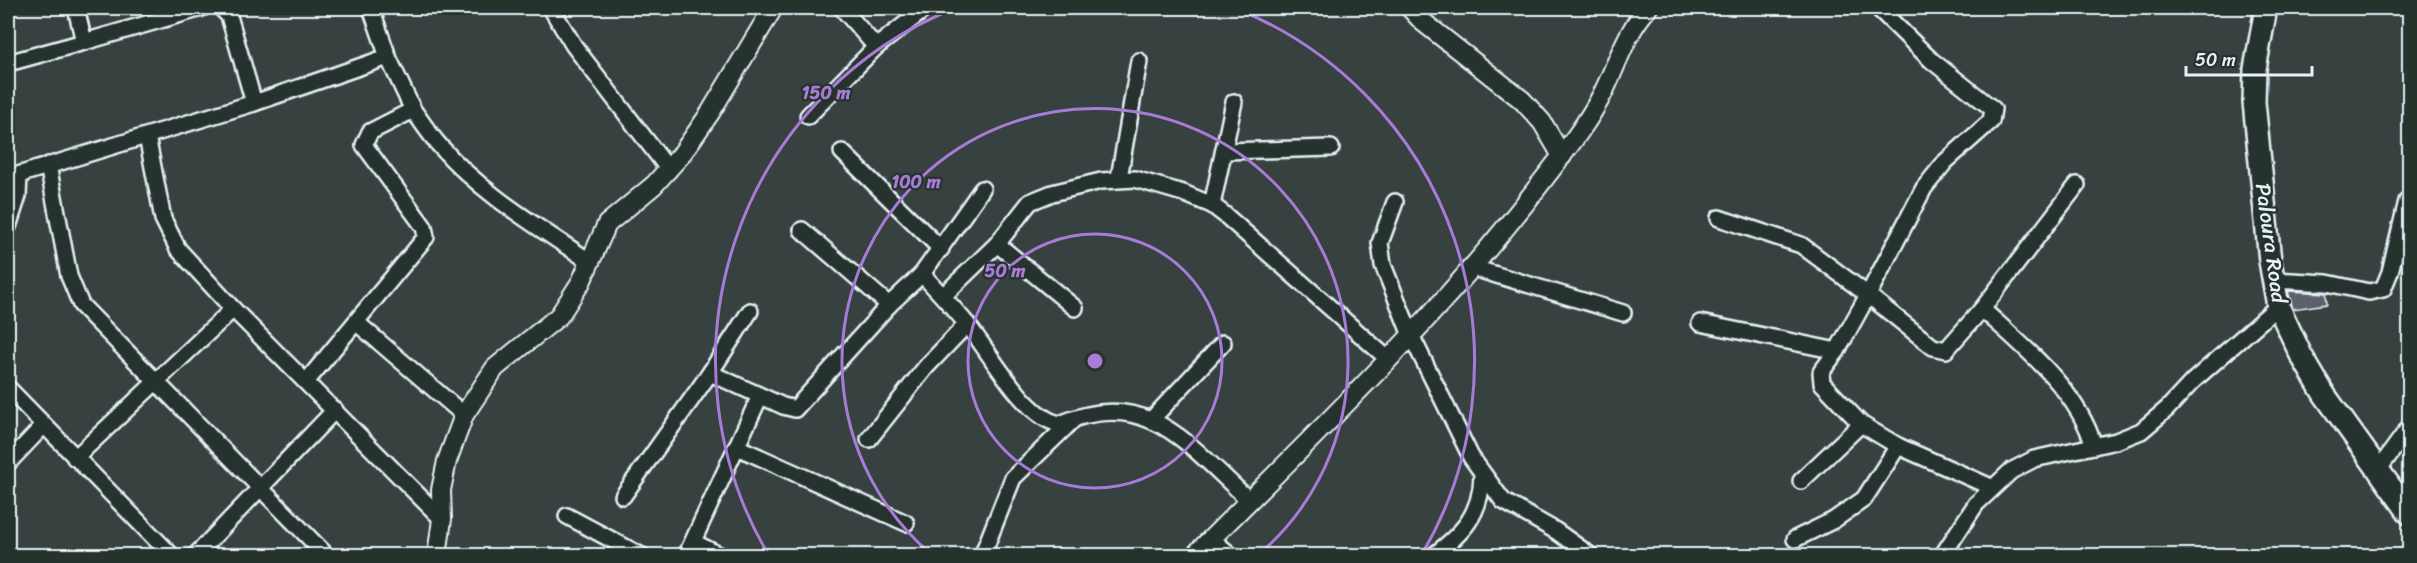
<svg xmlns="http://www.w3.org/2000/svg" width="2417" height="563" viewBox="0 0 2417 563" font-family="Sriracha,sans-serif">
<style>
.building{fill:#5e616e;stroke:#e8f1f8;stroke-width:1.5}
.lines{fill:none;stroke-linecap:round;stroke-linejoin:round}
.minor-casing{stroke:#e8f1f8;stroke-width:20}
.tertiary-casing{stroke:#e8f1f8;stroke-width:22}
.secondary-casing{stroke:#e8f1f8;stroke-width:26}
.minor{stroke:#26332d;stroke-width:15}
.tertiary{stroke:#26332d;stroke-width:18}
.secondary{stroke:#26332d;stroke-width:21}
.ring{fill:none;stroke:#a77bd6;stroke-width:3}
.labels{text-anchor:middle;stroke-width:4.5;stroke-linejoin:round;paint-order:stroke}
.street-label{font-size:21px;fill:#e8f1f8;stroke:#26332d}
.centre{fill:#a77bd6;stroke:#26332d;stroke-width:3}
.ring-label{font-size:18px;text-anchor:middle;font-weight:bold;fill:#a77bd6;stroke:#26332d;stroke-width:4.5;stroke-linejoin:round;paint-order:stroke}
</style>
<rect width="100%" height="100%" fill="#374140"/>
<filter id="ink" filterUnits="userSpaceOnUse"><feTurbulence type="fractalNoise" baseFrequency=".0167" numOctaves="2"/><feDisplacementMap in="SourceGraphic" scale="12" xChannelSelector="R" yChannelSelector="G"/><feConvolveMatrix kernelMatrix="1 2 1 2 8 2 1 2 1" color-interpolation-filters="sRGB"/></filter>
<g filter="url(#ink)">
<polygon class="building" points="2288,291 2326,293 2327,304 2293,309"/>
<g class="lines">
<defs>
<g id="minor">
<polyline points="76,8 84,42 202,8"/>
<polyline points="551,8 574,46 669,170"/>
<polyline points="842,8 876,47"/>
<polyline points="1878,8 1931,60 1993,109 1991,121 1945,162 1924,188 1868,295 1933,347 1946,350 1982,309 2077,185"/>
<polyline points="8,63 84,42"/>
<polyline points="254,103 388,57"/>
<path d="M413,110C422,122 430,135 440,146C482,194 537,226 589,261"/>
<polyline points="808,116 876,47 926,8"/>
<polyline points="147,136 163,219 178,249 233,309 442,519"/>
<polyline points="1224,151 1331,148"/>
<polyline points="842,152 941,249"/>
<polyline points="48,165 69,276 81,305 327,556"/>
<polyline points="8,178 254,103 229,16 221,8"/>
<polyline points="1119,178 1139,61"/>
<polyline points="1395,202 1380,243 1383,265 1410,333 1471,457 1503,501 1556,531 1591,556"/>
<polyline points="1212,205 1234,102"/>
<polyline points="8,227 18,196 19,175"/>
<polyline points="802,230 889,305"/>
<polyline points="997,244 1075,308"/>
<polyline points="1470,267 1623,313"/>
<path d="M922,274C937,290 952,306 966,323C989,350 1024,418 1060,424C1148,386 1189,446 1249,500"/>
<polyline points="2273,280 2327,283 2369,292 2383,289 2390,272 2407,201"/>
<polyline points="943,296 997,244 1030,202 1052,193 1101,181 1135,179 1183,193 1212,205 1225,215 1388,359"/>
<path d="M1982,309C2024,347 2077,389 2094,446"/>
<polyline points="356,322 464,415"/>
<polyline points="1700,323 1837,351 1868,295 1801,245 1719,218"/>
<polyline points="1837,351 1821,372 1822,383 1861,424"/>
<polyline points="710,373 783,406 795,409 889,305 922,274 982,189"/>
<polyline points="306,382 426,237 424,227 364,145 370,132 413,110 388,57 371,8"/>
<polyline points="8,388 172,556"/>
<polyline points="1151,420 1223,343"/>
<polyline points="869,439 926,367 967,324"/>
<polyline points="737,447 906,523"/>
<polyline points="75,458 233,309"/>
<polyline points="8,463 43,426"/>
<polyline points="2379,469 2410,426"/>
<polyline points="1801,481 1861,424 1898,446 1991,487"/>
<polyline points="623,496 710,373 750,311"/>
<polyline points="567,516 642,556"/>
<polyline points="1211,539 1232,556"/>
<polyline points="1795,539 1834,520 1864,499 1898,446"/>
<polyline points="693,542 721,556"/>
<polyline points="195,556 335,410"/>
<polyline points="686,556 760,396"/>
<polyline points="982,556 1013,478 1073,420"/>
<path d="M1433,556C1463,533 1481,514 1482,476"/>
<polyline points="1942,556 1976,504 2011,471 2034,459 2116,441 2141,431 2167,409 2193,381 2278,306"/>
</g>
<g id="tertiary">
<polyline points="1410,8 1423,22 1522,100 1542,122 1562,156"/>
<polyline points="437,556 442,519 441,490 447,461 464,415 495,368 559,316 581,282 607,224 654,185 681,155 710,113 773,8"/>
<path d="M1194,556C1312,437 1439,317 1540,184C1563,154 1587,125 1604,91C1618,62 1626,32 1648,8"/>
</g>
<polyline id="secondary" points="2266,8 2255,69 2254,102 2270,261 2278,306 2301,355 2324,394 2410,514"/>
</defs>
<use href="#minor" class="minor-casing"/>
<use href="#tertiary" class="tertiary-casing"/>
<use href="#secondary" class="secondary-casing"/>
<use href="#minor" class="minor"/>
<use href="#tertiary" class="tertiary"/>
<use href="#secondary" class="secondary"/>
</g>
</g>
<g class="ring">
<circle cx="1095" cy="361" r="127"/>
<path d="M932 555A253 253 0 1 1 1258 555"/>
<path d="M768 554A380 380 0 0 1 953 9M1237 9A380 380 0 0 1 1422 554"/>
</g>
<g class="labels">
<g class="street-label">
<text transform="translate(2271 243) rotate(82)" y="7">Paloura Road</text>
</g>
</g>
<circle cx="1095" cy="361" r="9" class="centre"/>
<g class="ring-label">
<text x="826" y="99">150 m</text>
<text x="916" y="188">100 m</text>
<text x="1005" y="277">50 m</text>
</g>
<rect width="2417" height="563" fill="none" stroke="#26332d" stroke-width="30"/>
<rect x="15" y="15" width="2387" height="533" fill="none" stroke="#e8f1f8" stroke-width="2" filter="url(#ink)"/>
<path d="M2186 66v9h126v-9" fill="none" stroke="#e8f1f8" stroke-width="3"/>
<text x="2195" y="66" font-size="18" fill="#e8f1f8" stroke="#26332d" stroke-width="4.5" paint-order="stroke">50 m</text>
</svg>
